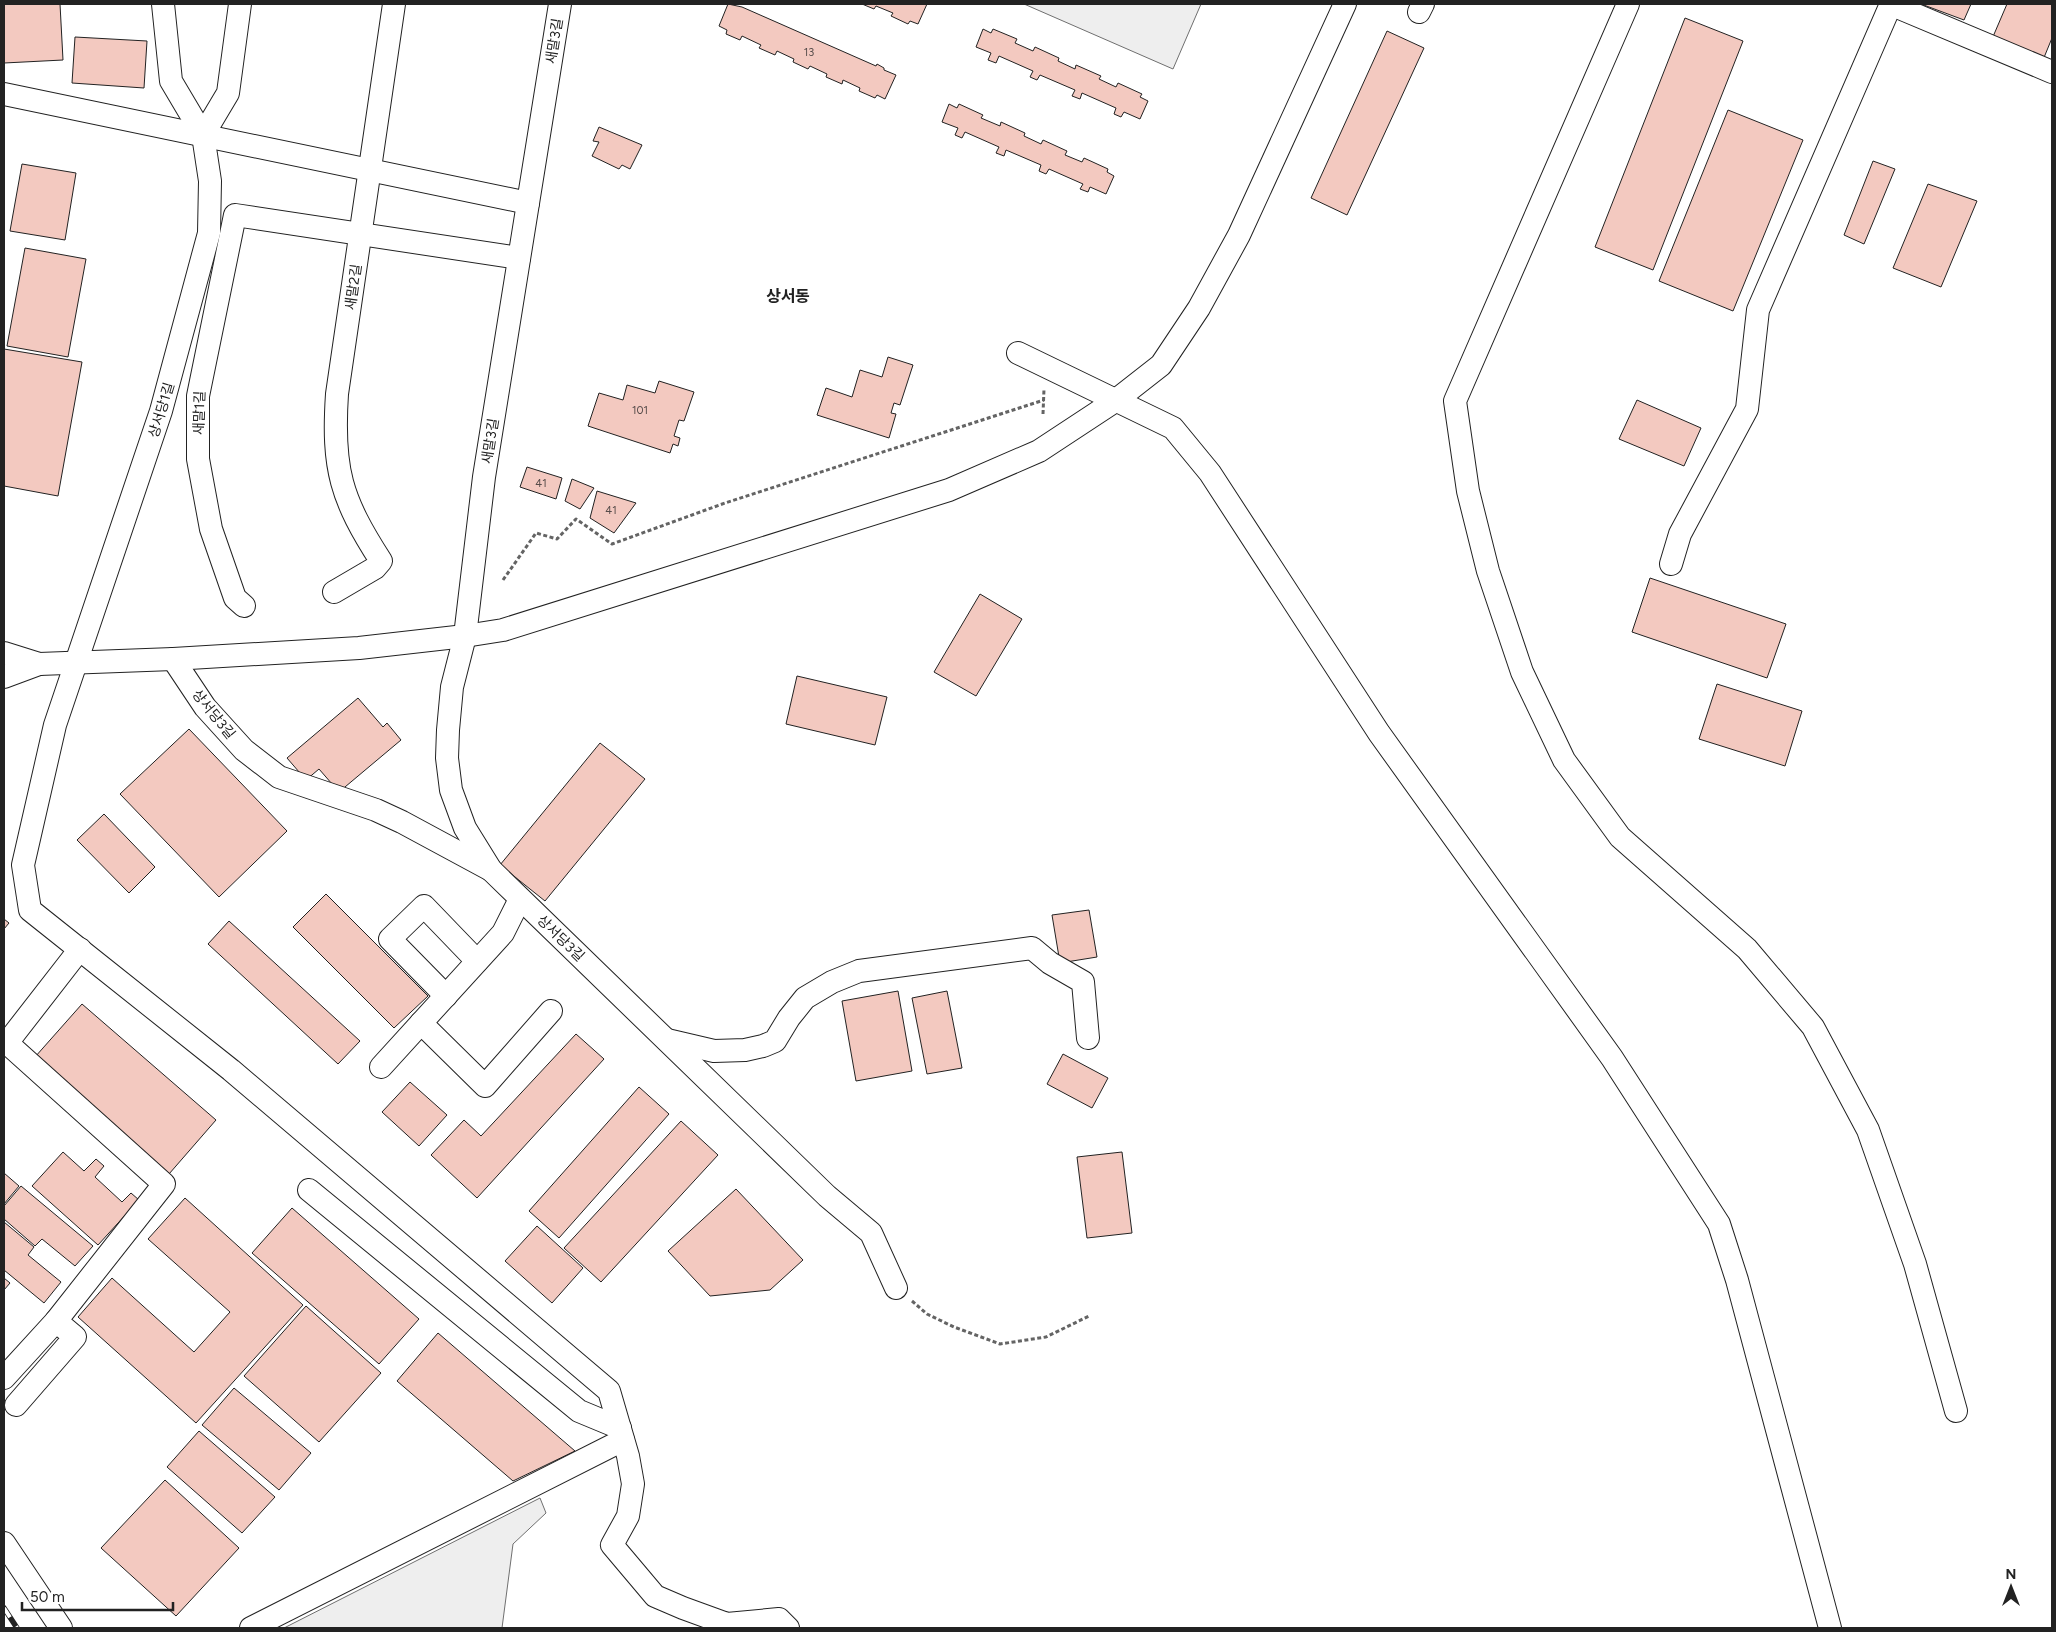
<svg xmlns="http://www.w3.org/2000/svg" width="2056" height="1632" viewBox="0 0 2056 1632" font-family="Figtree,'Noto Sans KR',sans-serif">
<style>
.green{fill:#eee;stroke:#6f6f6f}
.building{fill:#f3c9c0;stroke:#222}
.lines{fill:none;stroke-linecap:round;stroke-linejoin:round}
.minor-casing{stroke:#222;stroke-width:24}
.path{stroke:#646464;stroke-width:3;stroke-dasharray:4 2.5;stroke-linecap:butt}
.minor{stroke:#fff;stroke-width:22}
.rail-casing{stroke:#222;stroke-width:5.5}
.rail{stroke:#fff;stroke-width:4;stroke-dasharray:11;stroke-linecap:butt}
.labels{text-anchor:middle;stroke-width:4;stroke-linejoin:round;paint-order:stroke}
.number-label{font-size:11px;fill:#564c4a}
.street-label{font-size:14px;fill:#222;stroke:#fff}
.quarter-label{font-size:16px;font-weight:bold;fill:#222;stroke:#fff}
</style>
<rect width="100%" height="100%" fill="#fff"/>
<g class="green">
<polygon points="1024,4 1201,4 1173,69"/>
<polygon points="540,1498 546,1513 513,1544 502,1628 284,1628"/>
</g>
<g class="building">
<polygon points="4,4 60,4 63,60 4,63"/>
<polygon points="728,4 742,7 876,66 877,64 884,68 884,70 896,75 885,99 877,95 875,98 859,91 860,88 843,80 842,84 826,77 827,74 810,66 808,69 793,62 794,59 777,51 775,55 759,48 761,45 742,36 740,40 726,34 727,30 719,26"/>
<polygon points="862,4 927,4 918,24 910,21 908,24 891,16 893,13 876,6 874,9"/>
<polygon points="1921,4 1971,4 1964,20"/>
<polygon points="2007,4 2052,4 2052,38 2043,60 1992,39"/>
<polygon points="1685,18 1743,41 1653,270 1595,247"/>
<polygon points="983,29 991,33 993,29 1017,39 1015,43 1033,51 1035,47 1059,58 1058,61 1075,69 1076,65 1101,76 1099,79 1116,87 1118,83 1142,94 1140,97 1148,101 1140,119 1124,112 1121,117 1114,114 1116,108 1082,93 1080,99 1072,96 1075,90 1040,75 1037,80 1030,77 1033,71 999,56 996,63 988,60 991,53 976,47"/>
<polygon points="1387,31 1424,48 1347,215 1311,198"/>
<polygon points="75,37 147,41 144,88 72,83"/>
<polygon points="949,104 957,108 959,104 983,115 981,118 1000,126 1001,122 1025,133 1024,136 1041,144 1043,140 1067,151 1065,155 1082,162 1084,158 1108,169 1107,172 1114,176 1106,194 1090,187 1088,192 1080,189 1083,184 1049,169 1046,174 1039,171 1041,165 1006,150 1004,156 996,153 999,147 965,132 962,138 955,135 958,128 942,122"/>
<polygon points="1728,110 1803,140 1733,311 1659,281"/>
<polygon points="599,127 642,145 630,169 622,165 619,169 592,156 599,142 593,141"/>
<polygon points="1873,161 1895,169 1864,244 1844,235"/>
<polygon points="22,164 76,173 65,240 10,231"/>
<polygon points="1928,184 1977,201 1941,287 1893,268"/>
<polygon points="25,248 86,259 68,357 7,346"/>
<polygon points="4,349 82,362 58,496 4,486"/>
<polygon points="888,357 913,365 900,405 894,403 891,413 896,414 889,438 817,415 826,388 852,397 860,370 882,377"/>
<polygon points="659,381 694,392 684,421 679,420 674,436 680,438 678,446 673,444 670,453 588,426 599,393 623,400 627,385 655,393"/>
<polygon points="1637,400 1701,428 1684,466 1619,439"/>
<polygon points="527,467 562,478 556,499 520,487"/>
<polygon points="572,479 594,488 580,509 565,501"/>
<polygon points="597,491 636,503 614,533 590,518"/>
<polygon points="1650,578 1786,624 1767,678 1632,632"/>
<polygon points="980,594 1022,619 976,696 934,672"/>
<polygon points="797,676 887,697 875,745 786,724"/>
<polygon points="1717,684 1802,711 1785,766 1699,739"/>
<polygon points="358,698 383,727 387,723 401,740 339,792 319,769 306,780 287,758"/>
<polygon points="189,729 287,831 219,897 120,794"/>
<polygon points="600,743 645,779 545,901 500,865"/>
<polygon points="104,814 155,867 129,893 77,840"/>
<polygon points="326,894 428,996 394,1028 293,927"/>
<polygon points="1089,910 1097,957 1060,963 1052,915"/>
<polygon points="4,919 9,923 4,929"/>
<polygon points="229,921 360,1041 338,1064 208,944"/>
<polygon points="898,991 912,1071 856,1081 842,1001"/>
<polygon points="947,991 962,1068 927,1074 912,998"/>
<polygon points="82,1004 216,1120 169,1174 35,1057"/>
<polygon points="576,1034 604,1059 477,1198 431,1155 464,1120 481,1136"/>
<polygon points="1063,1054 1108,1078 1092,1108 1047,1084"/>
<polygon points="410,1082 447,1115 419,1146 382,1112"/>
<polygon points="639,1087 669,1114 559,1238 529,1211"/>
<polygon points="681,1121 718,1155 601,1282 564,1248"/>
<polygon points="63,1152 84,1171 96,1159 104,1166 95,1177 122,1202 131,1193 139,1200 98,1245 32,1186"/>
<polygon points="1122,1152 1132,1233 1087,1238 1077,1157"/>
<polygon points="4,1173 19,1186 4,1204"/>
<polygon points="21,1186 93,1246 75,1266 42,1239 35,1246 4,1219 4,1206"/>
<polygon points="736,1189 803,1260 770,1290 710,1296 668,1251"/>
<polygon points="185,1198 303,1305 196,1423 78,1317 112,1278 194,1352 230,1312 148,1239"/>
<polygon points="292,1208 419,1319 379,1364 252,1253"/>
<polygon points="4,1222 34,1247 28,1255 61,1282 44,1303 4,1270"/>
<polygon points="537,1226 583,1268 552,1303 505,1261"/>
<polygon points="4,1278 10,1283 4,1290"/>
<polygon points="306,1306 381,1373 319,1442 244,1376"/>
<polygon points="438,1333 575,1451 513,1481 397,1381"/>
<polygon points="234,1388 311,1453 279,1490 202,1425"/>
<polygon points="199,1431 275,1497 242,1533 167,1467"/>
<polygon points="165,1480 239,1548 176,1616 101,1548"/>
</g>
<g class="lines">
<defs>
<g id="minor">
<polyline points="163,4 171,81 203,135 210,181 209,233 161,411 55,725 23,865 30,910 231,1070 609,1391 628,1456 633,1484 628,1516 612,1545 655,1596 683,1608 727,1624 779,1619 788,1628"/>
<polyline points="1628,4 1455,401 1468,491 1488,571 1522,672 1564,760 1620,837 1747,949 1813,1027 1868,1130 1915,1264 1956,1411"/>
<polyline points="1890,4 2052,72"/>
<polyline points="1419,12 1423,4"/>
<polyline points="4,94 528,203"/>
<polyline points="203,135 228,93 240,4"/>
<polyline points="1018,353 1173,428 1210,473 1379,733 1612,1058 1719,1224 1737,1280 1830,1628"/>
<polyline points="1671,564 1680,534 1747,409 1758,310 1891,4"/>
<path d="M334,592L375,568L381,561C341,499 332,469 337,394L394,4"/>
<polyline points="244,606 235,598 211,529 198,459 198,396 235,215 519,258"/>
<polyline points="4,653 39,664 173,659 359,648 465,636 503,630 949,490 1039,451 1115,401 1161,365 1199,308 1239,235 1345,4"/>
<polyline points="173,659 205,707 244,750 279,777 376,810 402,822 491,870 827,1196 871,1233 896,1288"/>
<polyline points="4,677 39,664"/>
<polyline points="491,870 465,828 451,790 447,758 448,730 452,687 465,636 484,477 560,4"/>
<polyline points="446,996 390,939 424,906 477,961"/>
<polyline points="421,1023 485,1086 551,1011"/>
<polyline points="667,1040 714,1051 745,1050 763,1046 775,1041 789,1018 805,998 832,982 859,971 1032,948 1050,963 1083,982 1088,1038"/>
<polyline points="381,1067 503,933 520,899"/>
<polyline points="309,1190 579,1411 620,1428"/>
<polyline points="4,1378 56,1321"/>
<polyline points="16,1405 75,1337 56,1321 164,1184 7,1043 80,949"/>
<polyline points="4,1543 61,1628"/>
<polyline points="251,1628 623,1440"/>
</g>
</defs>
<use href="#minor" class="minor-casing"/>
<g class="path">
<polyline points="1043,414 1044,389"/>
<polyline points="503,580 536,533 557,539 576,519 612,544 725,503 1044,400"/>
<polyline points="912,1301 927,1314 954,1327 1000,1344 1046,1337 1089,1316"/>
</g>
<use href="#minor" class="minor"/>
<defs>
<polyline id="rail" points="4,1608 17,1628"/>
</defs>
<use href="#rail" class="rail-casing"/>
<use href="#rail" class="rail"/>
</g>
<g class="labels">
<g class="number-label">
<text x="809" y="56">13</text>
<text x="640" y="414">101</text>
<text x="541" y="487">41</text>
<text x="611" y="514">41</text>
</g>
<g class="street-label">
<text transform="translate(554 41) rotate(-81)" y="5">새말3길</text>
<text transform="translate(353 287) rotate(-82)" y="5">새말2길</text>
<text transform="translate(161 410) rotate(-73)" y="5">상서당1길</text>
<text transform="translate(199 413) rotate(-88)" y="5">새말1길</text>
<text transform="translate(490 441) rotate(-81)" y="5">새말3길</text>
<text transform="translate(214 714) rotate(51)" y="5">상서당3길</text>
<text transform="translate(561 938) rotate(44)" y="5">상서당3길</text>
</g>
<g class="quarter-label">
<text x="788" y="302">상서동</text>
</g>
</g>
<rect width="2056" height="1632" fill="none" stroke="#222222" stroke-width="10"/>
<g transform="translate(2011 1587)" stroke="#ffffff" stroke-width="4" paint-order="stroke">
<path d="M0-4L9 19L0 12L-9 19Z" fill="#222222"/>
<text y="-8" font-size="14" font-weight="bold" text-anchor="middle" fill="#222222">N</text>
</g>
<path d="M22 1602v8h151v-8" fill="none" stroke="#222222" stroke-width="2.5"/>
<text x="30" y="1602" font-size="15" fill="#222222" stroke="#ffffff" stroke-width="4" paint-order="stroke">50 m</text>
</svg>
